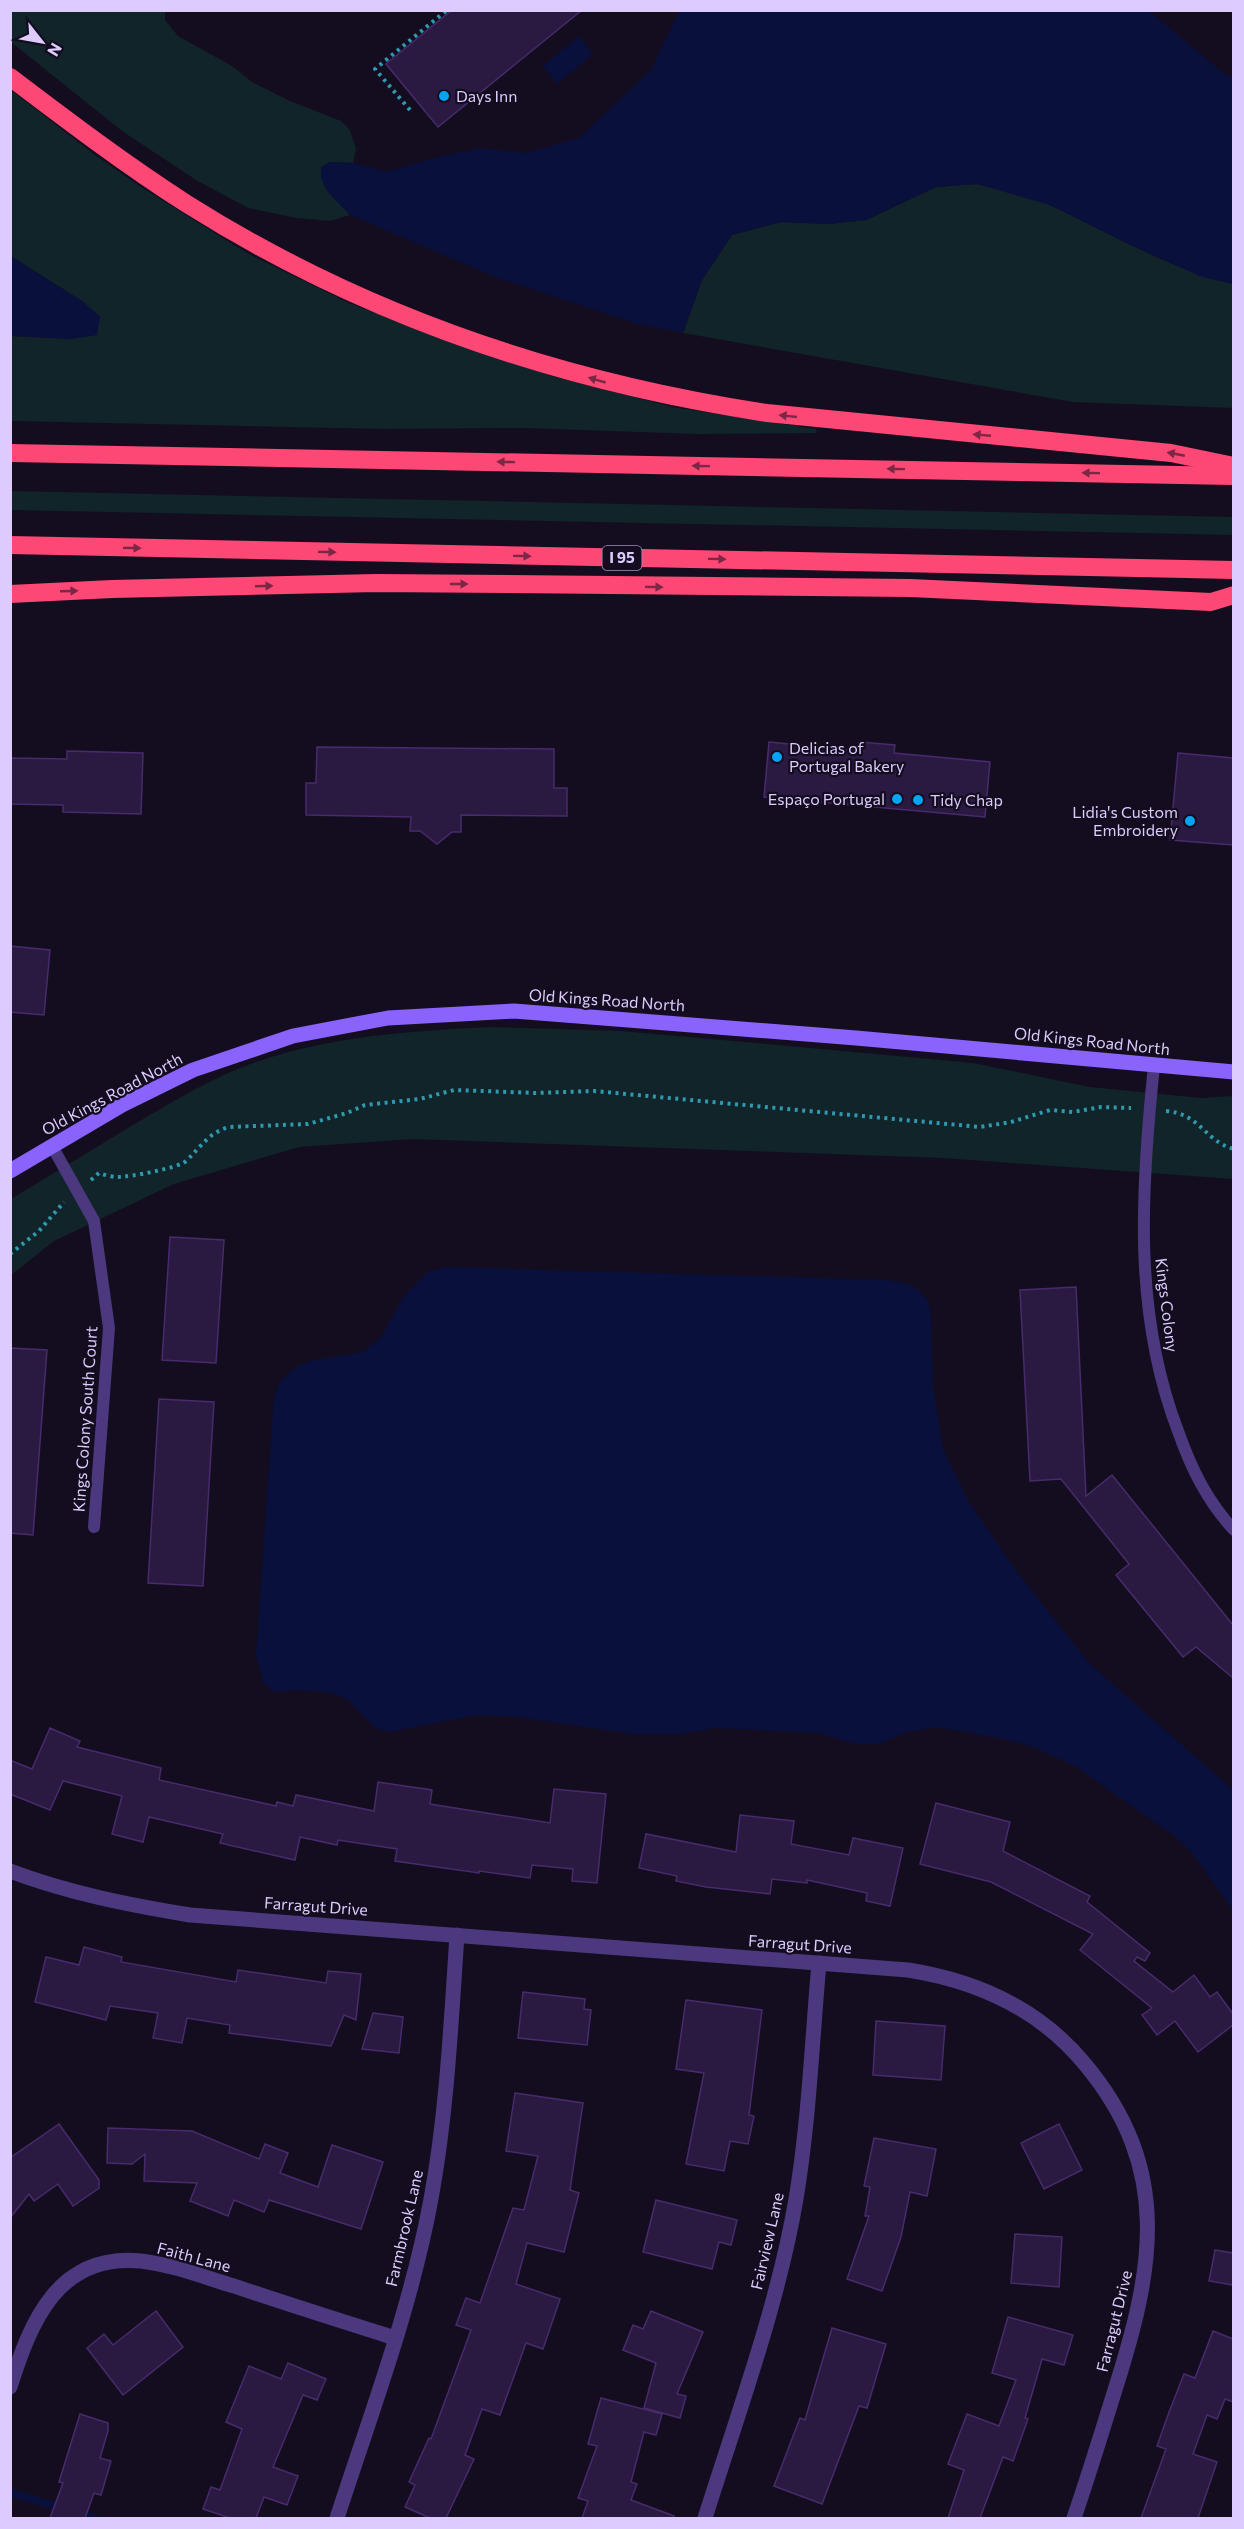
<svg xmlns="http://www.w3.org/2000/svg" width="1244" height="2529" viewBox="0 0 1244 2529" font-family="Commissioner,sans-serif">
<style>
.green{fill:#102429}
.water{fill:#09103b}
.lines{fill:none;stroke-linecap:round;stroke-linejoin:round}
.stream{stroke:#09103b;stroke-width:8}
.building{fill:#2a1940;stroke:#472b6c;stroke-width:1.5}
.path{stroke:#2e99af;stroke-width:4;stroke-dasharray:3 4.5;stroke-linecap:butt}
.lane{stroke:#4b387e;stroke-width:12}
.street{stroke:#4b387e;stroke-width:15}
.secondary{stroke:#8a63fd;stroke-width:15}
.highway{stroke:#fd4775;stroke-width:18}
.oneway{fill:#7d2746}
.poi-dot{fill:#02a4f3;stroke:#140d1f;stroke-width:2}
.labels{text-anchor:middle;stroke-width:4.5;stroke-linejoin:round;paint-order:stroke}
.shield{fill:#140d1f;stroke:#a192bb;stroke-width:1.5}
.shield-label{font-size:15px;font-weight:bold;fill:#ddcbfe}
.poi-label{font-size:16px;fill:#ddcbfe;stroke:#140d1f;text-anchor:start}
.street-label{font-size:16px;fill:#ddcbfe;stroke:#140d1f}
</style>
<rect width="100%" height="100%" fill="#140d1f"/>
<g class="green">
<path d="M10,11H165V20L178,36L232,66L252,82L290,101L341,121L350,130L356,149L353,163L330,162L321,167C320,188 336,199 350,215L330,221L297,218L248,208L196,180L122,131L11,42Z"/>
<polygon points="11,90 95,155 141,187 247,253 351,304 549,375 672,407 816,429 817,433 697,434 524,428 384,429 11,421 11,336 71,339 100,317 82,301 11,256"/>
<path d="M977,184C1001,190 1028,195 1052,206C1112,234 1169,269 1233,284V408L1073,402L683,333L702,280L732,235L781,222L828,224L866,220L936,187Z"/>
<polygon points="11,491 1233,517 1234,535 11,510"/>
<path d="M490,1027L621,1031L734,1041L973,1063L1090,1087L1201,1098L1233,1096V1179L943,1158L414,1139L299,1147L174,1184L54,1241L11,1275V1199C50,1175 89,1152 128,1128C164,1107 200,1084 240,1068C318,1037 407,1031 490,1027Z"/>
</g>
<g class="water">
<polygon points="679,11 1149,11 1221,71 1233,78 1233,284 1202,277 1120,240 1050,205 977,184 936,187 866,220 828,224 781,222 732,235 702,280 683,333 638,324 495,277 350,215 327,191 321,178 321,167 330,162 353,163 388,172 434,158 481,148 526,153 579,138 651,70"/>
<polygon points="579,36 593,54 557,84 543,66"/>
<polygon points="10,256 82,301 100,317 97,335 71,339 11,336"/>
<polygon points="447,1267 885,1280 906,1283 919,1290 928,1301 931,1315 933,1384 943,1449 967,1499 1014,1568 1089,1663 1233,1790 1233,1911 1193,1854 1177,1838 1075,1766 1033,1747 1004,1739 937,1727 907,1732 879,1744 856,1744 818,1733 716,1728 680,1734 632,1734 518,1717 477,1715 389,1732 375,1728 348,1700 332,1693 298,1690 275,1692 264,1684 256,1656 274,1397 281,1380 296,1367 313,1360 363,1352 381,1337 404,1296 428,1272"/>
</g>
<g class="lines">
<g class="stream">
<polyline points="10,2492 64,2509"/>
<polyline points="78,2513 94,2518"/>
</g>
</g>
<g class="building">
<polygon points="452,10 582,10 438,127 386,64"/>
<polygon points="769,742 859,751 860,742 895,745 894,753 990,762 985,817 764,797"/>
<polygon points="317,747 554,749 554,788 567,788 567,816 461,815 461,832 452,832 437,844 420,831 410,831 411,817 306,815 306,783 316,783"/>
<polygon points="67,751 143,753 141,814 63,812 63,805 10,804 10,758 67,759"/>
<polygon points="1178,753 1233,758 1233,845 1170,840"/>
<polygon points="10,946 50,950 44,1015 10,1012"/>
<polygon points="170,1237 224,1240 216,1363 162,1360"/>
<polygon points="1076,1287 1086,1496 1112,1475 1233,1625 1233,1678 1196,1647 1183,1657 1116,1575 1129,1564 1061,1479 1030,1481 1020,1290"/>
<polygon points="10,1348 47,1350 33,1535 10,1533"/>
<polygon points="159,1399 214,1402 203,1586 148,1583"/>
<polygon points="50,1728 80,1741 77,1747 161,1768 159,1780 276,1806 277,1802 293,1806 296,1795 374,1811 378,1782 432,1790 430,1804 550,1823 554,1789 606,1794 597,1883 572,1881 573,1869 532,1865 530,1878 479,1871 479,1873 395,1861 397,1849 338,1840 337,1845 300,1837 295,1860 220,1843 223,1834 149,1817 143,1842 112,1834 122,1796 63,1781 50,1810 10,1794 10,1760 32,1769"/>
<polygon points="936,1803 1010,1822 1003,1851 1090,1896 1087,1902 1150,1953 1145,1961 1137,1957 1134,1961 1173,1992 1194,1975 1210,1997 1217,1992 1233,2014 1233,2025 1198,2052 1175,2021 1157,2035 1142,2015 1152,2008 1080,1950 1093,1934 991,1882 920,1864"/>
<polygon points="740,1815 794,1821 791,1844 849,1855 853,1838 903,1848 890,1906 866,1901 867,1893 807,1880 807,1883 772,1879 770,1894 706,1887 676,1881 677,1876 639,1868 646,1834 736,1852"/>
<polygon points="84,1947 122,1957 121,1962 236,1982 238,1970 326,1983 328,1971 361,1974 356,2020 344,2015 331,2046 229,2033 230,2025 187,2018 182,2043 153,2038 158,2013 110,2006 106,2020 35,2002 46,1957 79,1965"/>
<polygon points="523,1992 585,1999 584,2009 591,2010 587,2045 518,2038"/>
<polygon points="686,2000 762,2010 749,2115 754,2116 748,2144 730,2141 724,2171 686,2164 704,2073 676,2069"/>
<polygon points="373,2013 403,2017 399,2053 362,2049"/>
<polygon points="876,2021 945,2026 941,2080 873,2075"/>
<polygon points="515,2093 583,2103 570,2190 579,2193 564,2252 527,2243 516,2284 560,2299 543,2349 526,2343 500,2415 482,2409 465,2455 474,2459 446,2518 430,2518 405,2507 415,2485 409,2482 429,2438 431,2439 471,2330 456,2325 466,2298 480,2303 513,2208 524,2210 538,2156 506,2151"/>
<polygon points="59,2124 99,2180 99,2188 73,2206 58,2184 34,2201 29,2194 10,2218 10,2158"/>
<polygon points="1059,2124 1082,2170 1044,2189 1021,2143"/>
<polygon points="108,2128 192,2131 259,2159 265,2144 288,2153 280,2173 318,2187 332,2145 383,2162 361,2229 269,2200 264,2212 234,2200 228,2216 190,2201 197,2183 144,2181 145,2154 132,2164 107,2163"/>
<polygon points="874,2138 936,2149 927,2196 910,2192 901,2237 882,2291 847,2279 869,2216 865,2216 870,2187 864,2186"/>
<polygon points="656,2200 737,2220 731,2245 719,2242 712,2269 643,2252"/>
<polygon points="1015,2234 1062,2237 1059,2287 1011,2283"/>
<polygon points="1215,2250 1233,2253 1233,2285 1209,2281"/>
<polygon points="156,2311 183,2347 123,2395 87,2348 104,2334 113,2345"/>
<polygon points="651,2311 703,2332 677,2394 686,2396 680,2418 644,2408 656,2363 623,2350 633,2325 643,2329"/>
<polygon points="1008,2317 1073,2335 1064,2365 1042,2359 1025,2418 1028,2419 1013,2461 1003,2457 980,2518 948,2518 964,2470 948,2464 967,2414 999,2426 1016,2380 992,2373"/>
<polygon points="832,2328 886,2344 867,2408 859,2406 822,2504 774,2486 800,2418 805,2420"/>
<polygon points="1213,2331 1233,2339 1233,2402 1225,2399 1217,2419 1207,2415 1193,2454 1217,2462 1198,2518 1141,2518 1166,2449 1157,2446 1168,2415 1184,2374 1195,2378"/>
<polygon points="288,2363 326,2379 317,2400 303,2395 273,2467 298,2476 287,2505 264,2497 256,2518 230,2518 203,2509 211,2487 220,2490 242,2429 226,2422 249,2366 281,2379"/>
<polygon points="601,2398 662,2414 656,2435 644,2432 631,2482 637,2484 631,2500 674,2516 673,2518 582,2518 588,2501 578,2498 597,2446 588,2444"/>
<polygon points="80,2414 108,2423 108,2431 100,2458 111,2461 101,2495 94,2493 85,2518 50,2518 63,2483 59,2482"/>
</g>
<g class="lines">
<g class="path">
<polyline points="410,110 375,69 447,10"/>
<path d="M1166,1111C1201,1114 1204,1141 1234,1149"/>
<path d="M91,1180L99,1173C105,1175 112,1177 118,1177C129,1177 179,1168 186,1161C201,1147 208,1133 229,1127L308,1124L347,1113L365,1105L420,1099L454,1090L536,1093L594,1091L980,1127L1011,1122L1050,1110L1073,1112L1101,1107L1131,1108"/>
<polyline points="10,1254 39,1231 64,1202"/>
</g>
<g class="lane">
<path d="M1154,1066C1141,1189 1133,1314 1178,1431C1191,1468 1207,1501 1234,1530"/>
<polyline points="52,1146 94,1221 109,1328 94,1527"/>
</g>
<g class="street">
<path d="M10,1871C68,1893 129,1905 190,1915L908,1970C978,1981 1039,2009 1084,2063C1174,2170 1153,2271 1114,2393C1101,2435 1088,2477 1074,2518"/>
<path d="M10,2387C31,2321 58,2253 141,2261C173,2265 204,2277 234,2286C287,2304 341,2321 395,2338"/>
<path d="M337,2518C371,2413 411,2308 431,2199C447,2112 451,2023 457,1935"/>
<path d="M705,2518C737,2416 778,2305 796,2199C809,2121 812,2041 819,1963"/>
</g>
<polyline class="secondary" points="10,1171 122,1105 193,1070 293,1036 388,1018 514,1011 856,1038 1234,1072"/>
<g class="highway">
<path d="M10,77C68,121 126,165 187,204C363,315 562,382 767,413L1171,453L1234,466"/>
<polyline points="10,453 1234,476"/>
<polyline points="10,545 1234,570"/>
<polyline points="10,594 112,589 376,583 508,584 910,588 1211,602 1234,595"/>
</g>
</g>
<defs><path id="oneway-solid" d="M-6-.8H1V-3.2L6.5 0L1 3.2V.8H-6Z" transform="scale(1.5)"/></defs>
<g class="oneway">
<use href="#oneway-solid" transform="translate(597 380) rotate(-164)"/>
<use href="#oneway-solid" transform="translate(788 416) rotate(-174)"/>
<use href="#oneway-solid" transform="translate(982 435) rotate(-175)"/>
<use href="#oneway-solid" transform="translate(1176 454) rotate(-169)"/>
<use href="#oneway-solid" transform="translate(506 462) rotate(-179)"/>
<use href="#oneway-solid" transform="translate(701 466) rotate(-179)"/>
<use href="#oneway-solid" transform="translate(896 469) rotate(-179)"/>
<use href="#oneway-solid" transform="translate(1091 473) rotate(-179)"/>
<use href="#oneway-solid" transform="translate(132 548) rotate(1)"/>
<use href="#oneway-solid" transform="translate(327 552) rotate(1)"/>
<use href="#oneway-solid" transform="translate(522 556) rotate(1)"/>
<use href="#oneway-solid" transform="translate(717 559) rotate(1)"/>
<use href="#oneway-solid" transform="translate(459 584)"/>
<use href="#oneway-solid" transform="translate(264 586) rotate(-2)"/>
<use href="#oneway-solid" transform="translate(654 587) rotate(1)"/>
<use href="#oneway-solid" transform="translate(69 591) rotate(-2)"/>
</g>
<g class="poi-dot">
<circle cx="444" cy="96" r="6"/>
<circle cx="777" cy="757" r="6"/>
<circle cx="897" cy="799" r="6"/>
<circle cx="918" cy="800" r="6"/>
<circle cx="1190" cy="821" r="6"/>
</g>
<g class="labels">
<rect class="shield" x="602.5" y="546" width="39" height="24" rx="4.5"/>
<g class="shield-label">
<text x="622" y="563">I 95</text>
</g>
<g class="poi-label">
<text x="456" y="102">Days Inn</text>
<text x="789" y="754">Delicias of<tspan x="789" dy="18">Portugal Bakery</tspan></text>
<text x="885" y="805" text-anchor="end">Espaço Portugal</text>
<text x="930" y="806">Tidy Chap</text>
<text x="1178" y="818" text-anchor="end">Lidia's Custom<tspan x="1178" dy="18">Embroidery</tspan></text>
</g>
<g class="street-label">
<text transform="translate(607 1000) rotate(4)" y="6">Old Kings Road North</text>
<text transform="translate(1092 1041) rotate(6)" y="6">Old Kings Road North</text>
<text transform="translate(112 1094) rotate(-28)" y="6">Old Kings Road North</text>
<text transform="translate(1167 1305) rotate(83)" y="6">Kings Colony</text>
<text transform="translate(85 1419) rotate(-86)" y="6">Kings Colony South Court</text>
<text transform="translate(316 1906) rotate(4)" y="6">Farragut Drive</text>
<text transform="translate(800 1944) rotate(4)" y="6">Farragut Drive</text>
<text transform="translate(404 2228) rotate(-77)" y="6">Farmbrook Lane</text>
<text transform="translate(767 2241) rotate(-77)" y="6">Fairview Lane</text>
<text transform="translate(194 2257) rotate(15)" y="6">Faith Lane</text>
<text transform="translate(1114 2321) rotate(-76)" y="6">Farragut Drive</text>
</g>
</g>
<rect width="1244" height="2529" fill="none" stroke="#ddcbfe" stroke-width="24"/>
<g transform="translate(42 42) rotate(121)" stroke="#140d1f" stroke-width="4.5" paint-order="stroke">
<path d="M0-4.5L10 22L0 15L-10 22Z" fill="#ddcbfe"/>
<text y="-9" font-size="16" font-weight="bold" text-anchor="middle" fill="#ddcbfe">N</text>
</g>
</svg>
